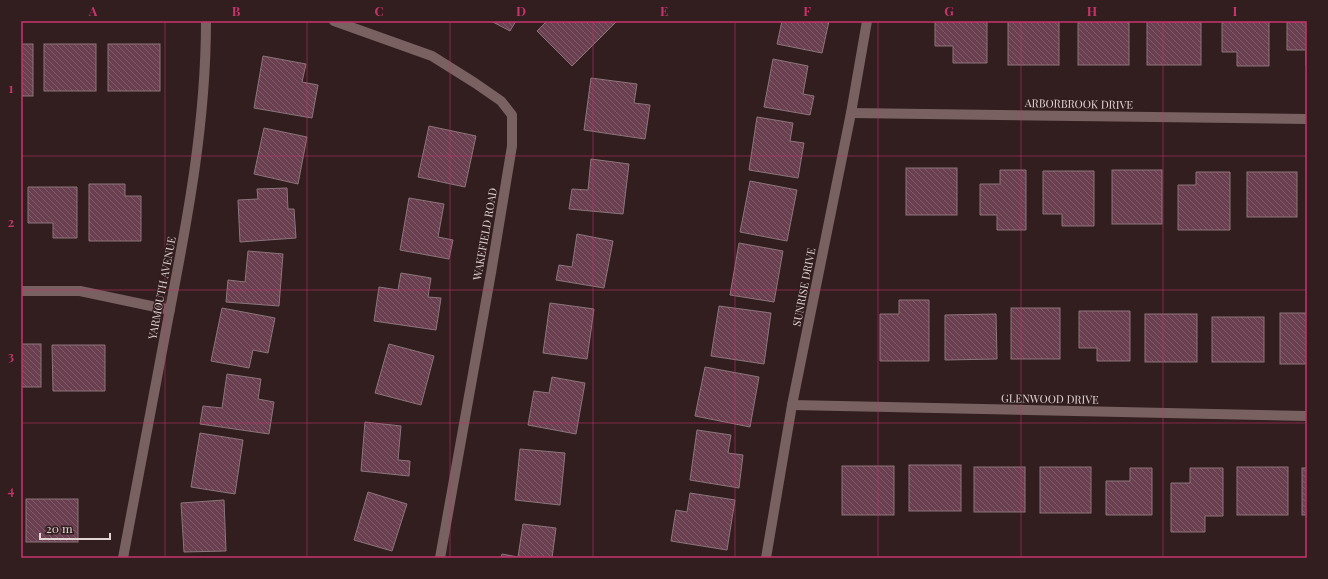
<svg xmlns="http://www.w3.org/2000/svg" width="1328" height="579" viewBox="0 0 1328 579" font-family="'Playfair Display',serif">
<style>
.building{fill:url(#building-back-hatch);stroke:#8c757c}
.lines{fill:none;stroke-linecap:round;stroke-linejoin:round}
.minor{stroke:#796161;stroke-width:10}
.grid{fill:none;stroke:#c7346d;stroke-width:1;stroke-opacity:0.55}
.labels{text-anchor:middle;stroke-width:3;stroke-linejoin:round;paint-order:stroke}
.street-label{font-size:11px;fill:#e2d4d4;stroke:#321e1e}
.neatline{fill:none;stroke:#c7346d;stroke-width:1.5}
.grid-label{font-size:13px;text-anchor:middle;font-weight:bold;fill:#c7346d}
</style>
<defs>
<pattern id="building-back-hatch" width="6" height="6" patternUnits="userSpaceOnUse"><rect width="6" height="6" fill="#6a3f4f"/><path d="M-1 5l2 2M0 0l6 6M5-1l2 2" fill="none" stroke="#7f5a67"/></pattern>
</defs>
<rect width="100%" height="100%" fill="#321e1e"/>
<g class="building">
<polygon points="491,21 516,21 510,31"/>
<polygon points="547,21 617,21 572,66 537,31"/>
<polygon points="782,21 829,21 822,53 777,44"/>
<polygon points="935,21 987,21 987,63 953,63 953,46 935,46"/>
<rect x="1008" y="21" width="51" height="44"/>
<rect x="1078" y="21" width="51" height="44"/>
<rect x="1147" y="21" width="54" height="44"/>
<polygon points="1222,21 1269,21 1269,66 1237,66 1237,52 1222,52"/>
<polygon points="1287,21 1307,21 1307,66 1306,66 1306,50 1287,50"/>
<rect x="21" y="44" width="12" height="52"/>
<rect x="44" y="44" width="52" height="47"/>
<rect x="108" y="44" width="52" height="47"/>
<polygon points="263,56 306,64 302,82 318,85 312,118 254,108"/>
<polygon points="773,59 808,66 803,94 814,96 810,115 764,107"/>
<polygon points="591,78 637,84 634,103 650,105 645,139 584,130"/>
<polygon points="757,117 793,123 790,141 804,143 798,178 749,170"/>
<polygon points="429,126 476,136 465,187 418,177"/>
<polygon points="264,128 307,137 298,184 254,174"/>
<polygon points="591,159 629,164 623,214 569,209 572,189 588,190"/>
<rect x="906" y="168" width="51" height="47"/>
<polygon points="1000,170 1026,170 1026,230 997,230 997,215 980,215 980,184 1000,184"/>
<rect x="1112" y="170" width="50" height="54"/>
<polygon points="1043,171 1094,171 1094,226 1062,226 1062,214 1043,214"/>
<polygon points="1196,172 1230,172 1230,230 1178,230 1178,185 1196,185"/>
<rect x="1247" y="172" width="50" height="45"/>
<polygon points="750,181 797,190 787,241 740,232"/>
<polygon points="89,184 125,184 125,196 141,196 141,241 89,241"/>
<polygon points="28,187 77,187 77,238 53,238 53,223 28,223"/>
<polygon points="287,188 288,209 294,209 296,238 240,242 238,200 258,199 257,189"/>
<polygon points="409,198 444,204 438,237 453,240 449,259 400,250"/>
<polygon points="577,234 613,241 604,288 556,280 559,265 572,267"/>
<polygon points="739,243 783,251 774,302 730,295"/>
<polygon points="248,251 283,254 279,306 226,302 228,280 245,282"/>
<polygon points="401,273 431,278 428,297 441,298 436,330 374,321 379,287 398,290"/>
<polygon points="899,300 929,300 929,361 880,361 880,314 899,314"/>
<polygon points="550,303 594,309 587,359 543,353"/>
<polygon points="719,306 771,313 764,364 711,356"/>
<polygon points="222,308 275,318 268,353 253,350 249,368 211,361"/>
<rect x="1011" y="308" width="49" height="51"/>
<polygon points="1079,311 1130,311 1130,361 1097,361 1097,348 1079,348"/>
<rect x="1280" y="313" width="27" height="51"/>
<polygon points="996,314 997,359 945,360 945,315"/>
<rect x="1145" y="314" width="52" height="48"/>
<rect x="1212" y="317" width="52" height="45"/>
<rect x="21" y="344" width="20" height="43"/>
<polygon points="389,344 434,356 421,405 375,393"/>
<polygon points="52,345 105,345 105,391 53,391"/>
<polygon points="705,367 759,377 750,427 695,416"/>
<polygon points="227,374 261,379 258,399 274,402 269,434 200,424 203,406 222,408"/>
<polygon points="552,377 585,383 576,434 528,425 534,391 549,393"/>
<polygon points="365,422 401,426 398,460 410,461 409,476 361,471"/>
<polygon points="697,430 731,435 728,453 743,455 739,488 690,480"/>
<polygon points="200,433 243,440 235,494 191,487"/>
<polygon points="520,449 565,453 560,505 515,500"/>
<rect x="909" y="465" width="52" height="46"/>
<rect x="842" y="466" width="52" height="49"/>
<rect x="974" y="467" width="51" height="45"/>
<rect x="1040" y="467" width="51" height="46"/>
<rect x="1237" y="467" width="51" height="48"/>
<polygon points="1130,468 1152,468 1152,515 1106,515 1106,481 1130,481"/>
<polygon points="1190,468 1223,468 1223,516 1205,516 1205,532 1171,532 1171,483 1190,483"/>
<rect x="1302" y="468" width="5" height="47"/>
<polygon points="368,492 407,504 392,551 354,540"/>
<polygon points="690,493 735,500 727,550 671,541 676,510 687,512"/>
<rect x="26" y="499" width="52" height="43"/>
<polygon points="224,500 226,551 184,552 181,503"/>
<polygon points="523,524 556,528 552,558 501,558 502,554 518,557"/>
</g>
<g class="lines">
<g class="minor">
<polyline points="334,21 432,56 475,83 501,101 512,115 512,146 491,273 440,558"/>
<polyline points="851,113 1307,119"/>
<polyline points="21,291 80,291 170,310"/>
<polyline points="792,405 1307,416"/>
<path d="M123,558C138,477 154,396 169,314C188,217 206,121 206,21"/>
<polyline points="766,558 792,405 851,113 867,21"/>
</g>
</g>
<path class="grid" d="M165,21V558M307,21V558M450,21V558M593,21V558M735,21V558M878,21V558M1021,21V558M1163,21V558M21,156H1307M21,290H1307M21,423H1307"/>
<g class="labels">
<g class="street-label">
<text transform="translate(1079 104) rotate(1)" y="4">ARBORBROOK DRIVE</text>
<text transform="translate(485 234) rotate(-80)" y="4">WAKEFIELD ROAD</text>
<text transform="translate(804 287) rotate(-79)" y="4">SUNRISE DRIVE</text>
<text transform="translate(162 288) rotate(-79)" y="4">YARMOUTH AVENUE</text>
<text transform="translate(1050 399) rotate(1)" y="4">GLENWOOD DRIVE</text>
</g>
</g>
<rect width="1328" height="579" fill="none" stroke="#321e1e" stroke-width="44"/>
<path d="M40 533v6h70v-6" fill="none" stroke="#e2d4d4" stroke-width="2"/>
<text x="46" y="533" font-size="12" fill="#e2d4d4" stroke="#321e1e" stroke-width="3" paint-order="stroke">20 m</text>
<rect x="22" y="22" width="1284" height="535" class="neatline"/>
<g class="grid-label">
<text x="93" y="16">A</text>
<text x="236" y="16">B</text>
<text x="379" y="16">C</text>
<text x="521" y="16">D</text>
<text x="664" y="16">E</text>
<text x="807" y="16">F</text>
<text x="949" y="16">G</text>
<text x="1092" y="16">H</text>
<text x="1235" y="16">I</text>
<text x="11" y="93">1</text>
<text x="11" y="227">2</text>
<text x="11" y="361">3</text>
<text x="11" y="495">4</text>
</g>
</svg>
